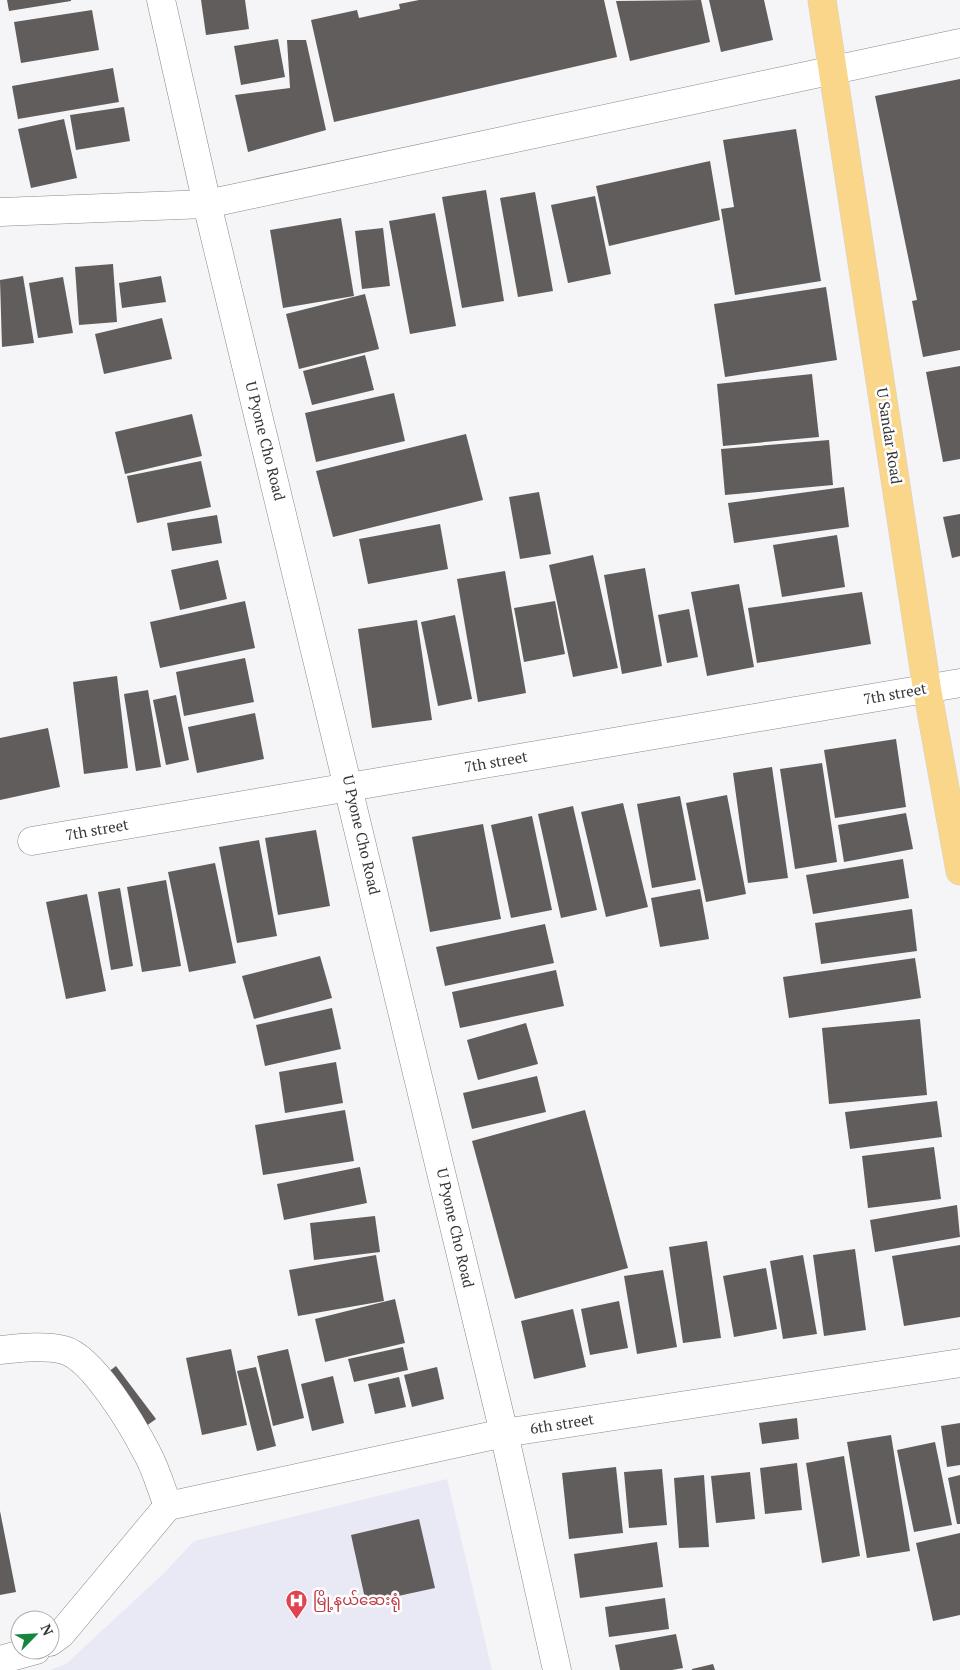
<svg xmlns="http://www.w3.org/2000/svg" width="960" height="1670" viewBox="0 0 960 1670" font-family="'PT Serif','Noto Sans Myanmar',serif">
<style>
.built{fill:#e8e9f4}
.building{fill:#605d5c}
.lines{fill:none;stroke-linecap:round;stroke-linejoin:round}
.minor-casing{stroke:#88898c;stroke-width:29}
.primary-casing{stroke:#d3d3d3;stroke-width:29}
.minor{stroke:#fff;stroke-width:28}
.primary{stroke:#fad68b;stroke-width:28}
.labels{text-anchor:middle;stroke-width:5;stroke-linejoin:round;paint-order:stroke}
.street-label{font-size:15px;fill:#353537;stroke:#fff}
.health-label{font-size:15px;fill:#be3a42;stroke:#fff;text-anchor:start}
</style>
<rect width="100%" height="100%" fill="#f5f5f8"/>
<polygon class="built" points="447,1479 492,1670 50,1670 66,1664 164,1573 194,1541"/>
<g class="building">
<polygon points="7,0 71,0 71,1 9,11"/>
<polygon points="201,0 245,0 249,29 206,35"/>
<polygon points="419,0 604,0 617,57 334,122 311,20 357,10 359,18 400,9 399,4"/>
<polygon points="701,0 710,42 630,61 616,1"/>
<polygon points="709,0 764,0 773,40 721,52"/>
<polygon points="92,10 99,50 21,63 14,22"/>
<polygon points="278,39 285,77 241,85 234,46"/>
<polygon points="287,40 306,40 326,130 248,152 235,95 290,88"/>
<polygon points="113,68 119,102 18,119 12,86"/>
<polygon points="960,79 960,350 923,357 912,301 917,300 875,96"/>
<polygon points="124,107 130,141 76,150 70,115"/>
<polygon points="64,119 77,178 31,188 18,129"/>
<polygon points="796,129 821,281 735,295 721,209 734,207 723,140"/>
<polygon points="710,161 720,220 609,246 596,186"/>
<polygon points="486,190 504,301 462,308 442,197"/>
<polygon points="535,192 553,291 518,297 500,198"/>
<polygon points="595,196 611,274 568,283 551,205"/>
<polygon points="435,213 456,326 410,334 389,221"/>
<polygon points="341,218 354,296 283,308 270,230"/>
<polygon points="383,228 390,286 362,289 355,231"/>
<polygon points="113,264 117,322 79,325 75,267"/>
<polygon points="23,276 34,343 2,347 0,280"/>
<polygon points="161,276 166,302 122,308 119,283"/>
<polygon points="63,277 73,333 38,338 29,283"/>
<polygon points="826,287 837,360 725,377 714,304"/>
<polygon points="365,294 379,349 299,369 286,314"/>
<polygon points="162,318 172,359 104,374 95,334"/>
<polygon points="365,355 374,390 312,405 303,371"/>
<polygon points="960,366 960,459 943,462 926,372"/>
<polygon points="812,374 819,437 723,446 717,384"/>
<polygon points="394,393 405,441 316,462 305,413"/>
<polygon points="192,414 202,456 125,474 115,432"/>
<polygon points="466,434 483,500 333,537 316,471"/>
<polygon points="829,440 833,485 725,495 721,449"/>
<polygon points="201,461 211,507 137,523 127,476"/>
<polygon points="844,487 849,527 734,543 728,503"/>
<polygon points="539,492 551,554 520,559 509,497"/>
<polygon points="960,514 960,556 952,558 943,517"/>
<polygon points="217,515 222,543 172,551 167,523"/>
<polygon points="440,524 448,569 368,584 359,539"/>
<polygon points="837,535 845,587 782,597 773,545"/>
<polygon points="593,555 618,668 573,677 549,565"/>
<polygon points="218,560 227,599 180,610 171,570"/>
<polygon points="645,568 662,666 622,674 604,575"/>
<polygon points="505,571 526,693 478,702 457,579"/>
<polygon points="739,584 754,667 707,676 691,592"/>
<polygon points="862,592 871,644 757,663 748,608"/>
<polygon points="245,601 255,648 160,668 150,622"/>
<polygon points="555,601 565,654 524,662 514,608"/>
<polygon points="689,609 698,657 667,663 658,615"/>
<polygon points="455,615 472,699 438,706 421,622"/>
<polygon points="417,620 432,720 372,728 358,629"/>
<polygon points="245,658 254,702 184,716 176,672"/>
<polygon points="117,676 128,768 84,774 73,682"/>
<polygon points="148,690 161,767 136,771 124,694"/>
<polygon points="176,695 189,760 166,765 153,700"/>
<polygon points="255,713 264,759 197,773 188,727"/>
<polygon points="48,728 60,787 0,800 0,738"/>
<polygon points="896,739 906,807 835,818 824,750"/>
<polygon points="822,763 837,862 795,869 780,769"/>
<polygon points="772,767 788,878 748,883 733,773"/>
<polygon points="727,795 746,894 706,902 686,803"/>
<polygon points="680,796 696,880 652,888 637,804"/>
<polygon points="623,803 648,907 606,917 581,812"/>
<polygon points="573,806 597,910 561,918 538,814"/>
<polygon points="906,813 913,849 844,862 838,825"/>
<polygon points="532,816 552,910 511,918 491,825"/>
<polygon points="483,824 501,919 430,932 412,837"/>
<polygon points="316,830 330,906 278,915 265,838"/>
<polygon points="259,840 277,936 237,943 219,847"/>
<polygon points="903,859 909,898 813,914 806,875"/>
<polygon points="215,863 236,963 189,972 168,872"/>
<polygon points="166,880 181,966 142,972 127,887"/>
<polygon points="120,888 133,966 111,970 98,892"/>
<polygon points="700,889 709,939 660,947 651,898"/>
<polygon points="87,894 106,991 66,999 46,902"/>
<polygon points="912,909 917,951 821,964 815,923"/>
<polygon points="545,924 554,963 445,986 436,947"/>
<polygon points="320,956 332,998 254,1019 242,976"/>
<polygon points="915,958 921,998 789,1018 783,977"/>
<polygon points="556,970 564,1006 460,1028 452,992"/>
<polygon points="332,1008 341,1049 265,1066 256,1025"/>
<polygon points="920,1019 927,1095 829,1104 822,1028"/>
<polygon points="526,1023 538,1064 478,1080 467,1040"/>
<polygon points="336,1062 343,1103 285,1113 279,1072"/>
<polygon points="537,1076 546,1112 472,1129 463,1093"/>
<polygon points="937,1101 942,1137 850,1149 845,1112"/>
<polygon points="345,1110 354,1161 263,1175 255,1125"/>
<polygon points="585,1110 628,1268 515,1299 472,1141"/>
<polygon points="934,1147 941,1199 868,1208 862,1156"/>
<polygon points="360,1167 367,1203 284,1220 277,1184"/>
<polygon points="957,1205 960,1237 875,1252 870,1220"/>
<polygon points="375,1216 380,1252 314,1260 310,1223"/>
<polygon points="707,1241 721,1338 683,1343 669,1247"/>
<polygon points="960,1245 960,1317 904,1326 892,1256"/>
<polygon points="855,1249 866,1330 824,1336 813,1255"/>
<polygon points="376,1255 384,1301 298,1316 289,1270"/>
<polygon points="803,1255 817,1334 783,1339 770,1261"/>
<polygon points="766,1268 777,1329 734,1337 723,1276"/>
<polygon points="663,1270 677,1347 637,1354 624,1276"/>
<polygon points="395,1299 405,1343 325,1362 315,1319"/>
<polygon points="619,1301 628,1348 590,1355 581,1309"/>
<polygon points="573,1309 586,1367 534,1379 521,1321"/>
<polygon points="403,1347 408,1370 354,1382 348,1359"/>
<polygon points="231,1349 247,1425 202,1435 186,1358"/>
<polygon points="288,1349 304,1418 273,1426 257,1356"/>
<polygon points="116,1366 156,1419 142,1429 103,1376"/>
<polygon points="256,1367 276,1446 257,1451 237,1371"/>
<polygon points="437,1367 444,1399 412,1407 404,1375"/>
<polygon points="333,1376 344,1423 312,1431 301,1384"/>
<polygon points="399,1377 406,1407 375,1414 368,1384"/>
<polygon points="797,1418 799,1439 762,1444 759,1423"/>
<polygon points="960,1423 960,1465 947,1467 941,1426"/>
<polygon points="891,1435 910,1551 867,1558 847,1442"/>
<polygon points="935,1442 952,1525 914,1532 897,1450"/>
<polygon points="844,1456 860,1556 822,1563 806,1463"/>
<polygon points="797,1463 802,1510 765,1514 760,1468"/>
<polygon points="616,1467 623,1533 569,1539 562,1473"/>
<polygon points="662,1469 667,1525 629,1528 624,1472"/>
<polygon points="750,1472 755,1519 716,1523 711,1476"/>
<polygon points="704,1475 709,1547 679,1548 674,1478"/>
<polygon points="960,1475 960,1524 957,1524 948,1478"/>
<polygon points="0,1511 16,1592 0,1595"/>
<polygon points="419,1519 435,1588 366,1603 351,1535"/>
<polygon points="960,1533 960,1615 933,1621 916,1543"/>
<polygon points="657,1542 663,1587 580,1598 574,1554"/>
<polygon points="665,1598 669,1629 609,1637 605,1607"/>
<polygon points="676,1634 683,1668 672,1670 620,1670 615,1645"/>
<polygon points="713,1664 715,1670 692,1670 692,1669"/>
</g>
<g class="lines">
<defs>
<g id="minor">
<polyline points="161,0 207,204 504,1433 557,1670"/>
<polyline points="0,212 207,204 960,43"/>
<polyline points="32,841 960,683"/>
<path d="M0,1350C21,1348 43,1345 64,1350C93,1358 133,1426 147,1453C156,1469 161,1488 168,1506"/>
<polyline points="168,1506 504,1433 960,1363"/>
<polyline points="50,1642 61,1634 168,1506"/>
<polyline points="0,1660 36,1650"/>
</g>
<polyline id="primary" points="822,0 927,689 960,871"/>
</defs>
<use href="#minor" class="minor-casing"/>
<use href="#primary" class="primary-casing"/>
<use href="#minor" class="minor"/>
<use href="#primary" class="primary"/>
</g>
<defs>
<symbol id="hospital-pin" viewBox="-11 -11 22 30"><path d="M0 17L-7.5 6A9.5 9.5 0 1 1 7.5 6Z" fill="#e0444e" stroke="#fff"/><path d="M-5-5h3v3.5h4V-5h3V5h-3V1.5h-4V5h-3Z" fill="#fff"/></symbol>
</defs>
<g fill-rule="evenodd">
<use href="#hospital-pin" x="284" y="1588" width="25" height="34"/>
</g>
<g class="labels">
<g class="street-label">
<text transform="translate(889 436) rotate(81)" y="5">U Sandar Road</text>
<text transform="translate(265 441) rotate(76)" y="5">U Pyone Cho Road</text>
<text transform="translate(895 694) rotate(-10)" y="5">7th street</text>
<text transform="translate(496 762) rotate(-10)" y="5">7th street</text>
<text transform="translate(97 830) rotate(-10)" y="5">7th street</text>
<text transform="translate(361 835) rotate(77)" y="5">U Pyone Cho Road</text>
<text transform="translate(455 1228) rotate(77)" y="5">U Pyone Cho Road</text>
<text transform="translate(562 1424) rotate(-9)" y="5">6th street</text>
</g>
<g class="health-label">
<text x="313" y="1605">မြို့နယ်ဆေးရုံ</text>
</g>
</g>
<g transform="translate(35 1635) rotate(66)"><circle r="24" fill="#ffffff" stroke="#aeaeaf"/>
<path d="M0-4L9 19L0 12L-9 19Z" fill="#17863d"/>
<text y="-8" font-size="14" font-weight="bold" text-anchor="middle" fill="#353537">N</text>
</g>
</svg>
